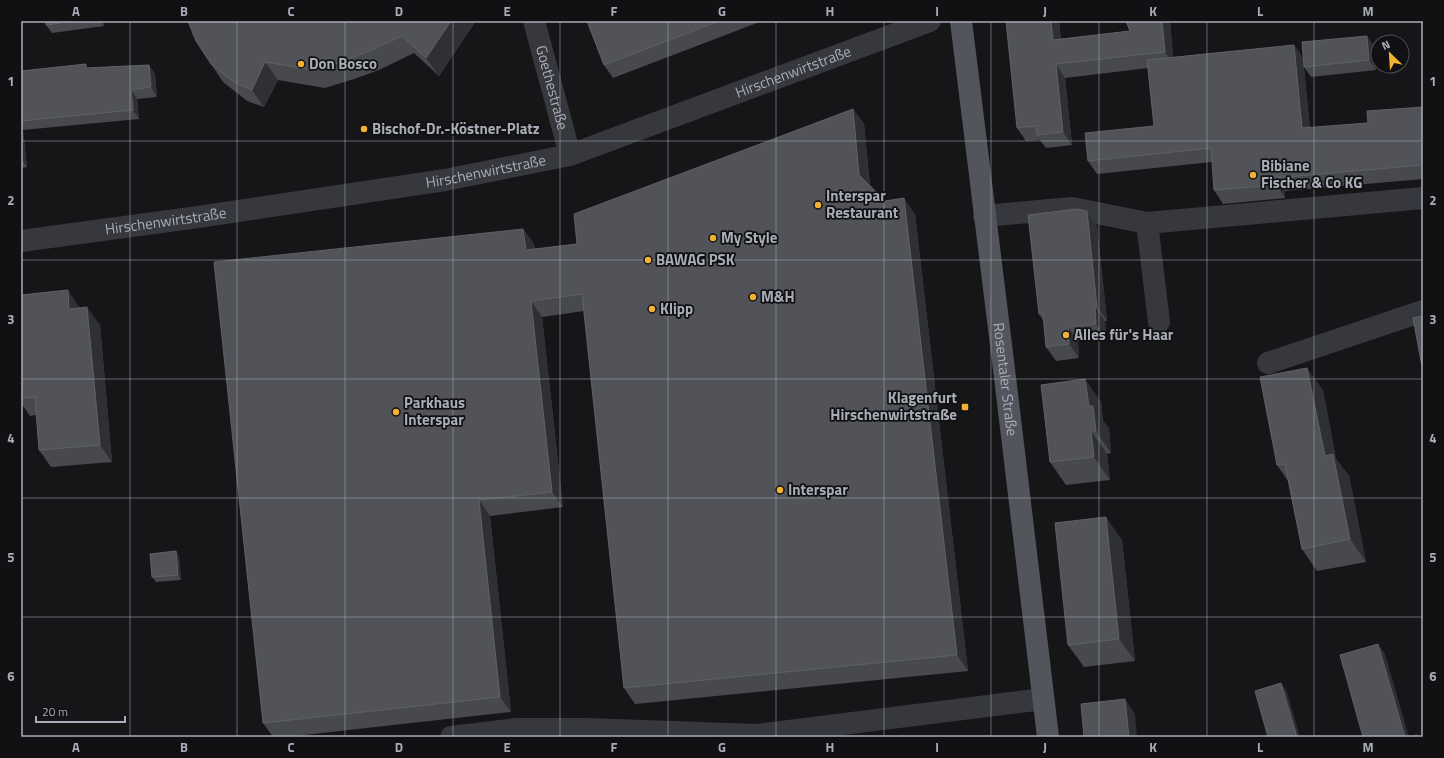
<svg xmlns="http://www.w3.org/2000/svg" width="1444" height="758" viewBox="0 0 1444 758" font-family="'Titillium Web',sans-serif">
<style>
.lines{fill:none;stroke-linecap:round;stroke-linejoin:round}
.minor{stroke:#37383d;stroke-width:22}
.major{stroke:#53555c;stroke-width:22}
.wall{fill:#47494d}
.shaded-wall{fill:#2f3033}
.building{fill:#525359;stroke:#5f6168}
.grid{fill:none;stroke:#a8adb8;stroke-width:1;stroke-opacity:0.55}
.poi-dot{fill:#f2b134;stroke:#111113;stroke-width:1.5}
.labels{text-anchor:middle;stroke-width:3.5;stroke-linejoin:round;paint-order:stroke}
.poi-label{font-size:15px;font-weight:bold;fill:#a8adb8;stroke:#111113;text-anchor:start}
.street-label{font-size:15px;fill:#a8adb8;stroke:#111113}
.neatline{fill:none;stroke:#a8adb8;stroke-width:1.5}
.grid-label{font-size:13px;text-anchor:middle;font-weight:bold;fill:#a8adb8}
</style>
<rect width="100%" height="100%" fill="#161618"/>
<g class="lines">
<g class="minor">
<path id="s1" d="M534,21L570,155"/>
<polyline points="984,216 1072,208 1147,223 1423,198"/>
<polyline points="1147,223 1159,322"/>
<path id="s2" d="M21,241L191,218L445,180L570,155L930,21"/>
<polyline points="1268,363 1423,311"/>
<polyline points="451,737 516,729 587,729 756,735 1043,699"/>
</g>
<path class="major" id="s3" d="M961,21L1004,369L1048,737"/>
</g>
<g class="wall">
<polygon points="45,21 104,21 104,26 52,33 46,25"/>
<polygon points="587,21 762,21 613,78 604,65"/>
<polygon points="1059,21 1061,39 1130,31 1170,21 1173,57 1294,45 1303,58 1310,128 1368,123 1423,107 1423,179 1285,191 1285,198 1223,204 1214,190 1212,162 1097,174 1088,161 1154,126 1148,68 1065,78 1072,145 1046,148 1040,140 1026,141 1017,128"/>
<polygon points="475,22 439,76 414,53 379,70 354,79 325,88 278,80 264,107 247,101 223,82 211,64"/>
<polygon points="1374,46 1376,70 1311,77 1304,67"/>
<polygon points="149,65 155,74 157,97 137,99 139,119 23,130 27,167 21,168 21,71"/>
<polygon points="853,109 864,124 870,185 885,201 915,214 968,671 635,704 624,688 584,311 542,317 563,507 490,516 511,712 286,737 273,737 263,723 523,229 534,244 535,249 577,244"/>
<polygon points="1087,211 1097,226 1107,321 1105,321 1106,338 1078,341 1079,358 1056,361 1046,347 1043,320 1039,314"/>
<polygon points="21,295 80,308 100,325 112,462 51,467 39,450 36,415 30,416 21,403"/>
<polygon points="1323,390 1336,459 1349,476 1366,562 1317,571 1302,549 1288,481 1277,465"/>
<polygon points="1101,402 1103,421 1109,428 1111,453 1107,454 1110,480 1066,485 1050,462"/>
<polygon points="1122,540 1135,661 1084,667 1068,645"/>
<polygon points="176,551 179,557 181,580 156,582 152,577"/>
</g>
<g class="shaded-wall">
<polygon points="100,21 104,21 104,26"/>
<polygon points="451,21 475,21 439,76 426,58"/>
<polygon points="1051,21 1059,21 1062,53 1053,40"/>
<polygon points="1162,21 1170,21 1174,65 1165,52"/>
<polygon points="1367,36 1374,46 1376,70 1369,60"/>
<polygon points="1294,45 1303,58 1311,142 1302,128"/>
<polygon points="265,62 278,80 264,107 252,90"/>
<polygon points="1056,64 1065,78 1072,145 1063,132"/>
<polygon points="149,65 155,74 157,97 151,87"/>
<polygon points="131,90 137,99 139,119 133,110"/>
<polygon points="853,109 864,124 870,190 859,175"/>
<polygon points="21,127 23,130 27,167 21,159"/>
<polygon points="1275,178 1285,191 1285,198 1276,185"/>
<polygon points="904,198 915,214 968,671 957,655"/>
<polygon points="1087,211 1097,226 1107,321 1097,307"/>
<polygon points="523,229 534,244 537,265 526,250"/>
<polygon points="68,290 80,308 69,309"/>
<polygon points="531,301 542,317 563,507 552,492"/>
<polygon points="87,307 100,325 112,462 100,445"/>
<polygon points="1095,307 1105,321 1106,338 1096,324"/>
<polygon points="1068,327 1078,341 1079,358 1069,344"/>
<polygon points="1307,368 1323,390 1336,459 1349,476 1366,562 1350,539 1325,456"/>
<polygon points="1085,379 1101,402 1103,421 1109,428 1111,453 1096,431 1089,406"/>
<polygon points="1091,431 1107,454 1110,480 1094,457"/>
<polygon points="479,500 490,516 511,712 500,697"/>
<polygon points="1106,517 1122,540 1135,661 1119,639"/>
<polygon points="176,551 179,557 181,580 178,575"/>
<polygon points="1378,644 1385,654 1409,737 1405,737"/>
<polygon points="1281,683 1287,692 1300,737 1297,737"/>
<polygon points="1125,699 1135,714 1137,737 1129,737"/>
</g>
<g class="building">
<polygon points="45,21 73,21 46,25"/>
<polygon points="188,21 451,21 426,58 402,36 367,52 342,62 313,70 265,62 252,90 235,83 211,64 196,41"/>
<polygon points="587,21 719,21 604,65"/>
<polygon points="1006,21 1051,21 1053,40 1130,31 1126,21 1162,21 1165,52 1056,64 1063,132 1037,135 1036,126 1017,128"/>
<polygon points="1421,21 1423,21 1423,28"/>
<polygon points="1367,36 1369,60 1304,67 1302,42"/>
<polygon points="1294,45 1302,128 1368,123 1367,111 1423,107 1423,165 1275,178 1276,185 1214,190 1211,148 1088,161 1085,133 1154,126 1147,60"/>
<polygon points="86,64 86,68 149,65 151,87 131,90 133,110 21,121 21,71"/>
<polygon points="853,109 859,175 885,201 904,198 957,655 624,688 582,294 531,301 552,492 479,500 500,697 263,723 214,262 523,229 526,250 577,244 574,214"/>
<polygon points="1076,209 1087,211 1097,307 1095,307 1096,324 1068,327 1069,344 1046,347 1043,313 1039,314 1028,215"/>
<polygon points="68,290 69,309 87,307 100,445 39,450 35,397 21,398 21,295"/>
<polygon points="1423,316 1423,372 1413,318"/>
<polygon points="1307,368 1325,456 1333,454 1350,539 1302,549 1285,464 1277,465 1260,377"/>
<polygon points="1085,379 1089,406 1093,406 1096,431 1091,431 1094,457 1050,462 1041,385"/>
<polygon points="1106,517 1119,639 1068,645 1055,523"/>
<polygon points="176,551 178,575 152,577 150,554"/>
<polygon points="1378,644 1405,737 1363,737 1340,655"/>
<polygon points="1281,683 1297,737 1268,737 1255,691"/>
<polygon points="1125,699 1129,737 1084,737 1081,704"/>
<polygon points="1417,735 1418,737 1411,737"/>
</g>
<path class="grid" d="M130,21V737M237,21V737M345,21V737M453,21V737M560,21V737M668,21V737M776,21V737M884,21V737M991,21V737M1099,21V737M1207,21V737M1314,21V737M21,141H1423M21,260H1423M21,379H1423M21,498H1423M21,617H1423"/>
<g class="poi-dot">
<circle cx="301" cy="64" r="4"/>
<circle cx="364" cy="129" r="4"/>
<circle cx="1253" cy="175" r="4"/>
<circle cx="818" cy="205" r="4"/>
<circle cx="713" cy="238" r="4"/>
<circle cx="648" cy="260" r="4"/>
<circle cx="753" cy="297" r="4"/>
<circle cx="652" cy="309" r="4"/>
<circle cx="1066" cy="335" r="4"/>
<rect x="961" y="403" width="8" height="8" rx="2"/>
<circle cx="396" cy="412" r="4"/>
<circle cx="780" cy="490" r="4"/>
</g>
<g class="labels">
<g class="poi-label">
<text x="309" y="69">Don Bosco</text>
<text x="372" y="134">Bischof-Dr.-Köstner-Platz</text>
<text x="1261" y="171">Bibiane<tspan x="1261" dy="17">Fischer &amp; Co KG</tspan></text>
<text x="826" y="201">Interspar<tspan x="826" dy="17">Restaurant</tspan></text>
<text x="721" y="243">My Style</text>
<text x="656" y="265">BAWAG PSK</text>
<text x="761" y="302">M&amp;H</text>
<text x="660" y="314">Klipp</text>
<text x="1074" y="340">Alles für's Haar</text>
<text x="957" y="403" text-anchor="end">Klagenfurt<tspan x="957" dy="17">Hirschenwirtstraße</tspan></text>
<text x="404" y="408">Parkhaus<tspan x="404" dy="17">Interspar</tspan></text>
<text x="788" y="495">Interspar</text>
</g>
<g class="street-label">
<text dy="5" stroke="none"><textPath href="#s2" startOffset="794">Hirschenwirtstraße</textPath></text>
<text dy="5" stroke="none"><textPath href="#s1" startOffset="69">Goethestraße</textPath></text>
<text dy="5" stroke="none"><textPath href="#s2" startOffset="470">Hirschenwirtstraße</textPath></text>
<text dy="5" stroke="none"><textPath href="#s2" startOffset="146">Hirschenwirtstraße</textPath></text>
<text dy="5" stroke="none"><textPath href="#s3" startOffset="361">Rosentaler Straße</textPath></text>
</g>
</g>
<rect width="1444" height="758" fill="none" stroke="#111113" stroke-width="44"/>
<g transform="translate(1390 54) rotate(335)"><circle r="19" fill="#111113" stroke="#4d4f55"/>
<path d="M0-3L7 15L0 10L-7 15Z" fill="#f2b134"/>
<text y="-6" font-size="11" font-weight="bold" text-anchor="middle" fill="#a8adb8">N</text>
</g>
<path d="M36 716v6h89v-6" fill="none" stroke="#a8adb8" stroke-width="2"/>
<text x="42" y="716" font-size="12" fill="#a8adb8" stroke="#111113" stroke-width="3" paint-order="stroke">20 m</text>
<rect x="22" y="22" width="1400" height="714" class="neatline"/>
<g class="grid-label">
<text x="76" y="16">A</text>
<text x="184" y="16">B</text>
<text x="291" y="16">C</text>
<text x="399" y="16">D</text>
<text x="507" y="16">E</text>
<text x="614" y="16">F</text>
<text x="722" y="16">G</text>
<text x="830" y="16">H</text>
<text x="937" y="16">I</text>
<text x="1045" y="16">J</text>
<text x="1153" y="16">K</text>
<text x="1260" y="16">L</text>
<text x="1368" y="16">M</text>
<text x="11" y="86">1</text>
<text x="1433" y="86">1</text>
<text x="11" y="205">2</text>
<text x="1433" y="205">2</text>
<text x="11" y="324">3</text>
<text x="1433" y="324">3</text>
<text x="11" y="443">4</text>
<text x="1433" y="443">4</text>
<text x="11" y="562">5</text>
<text x="1433" y="562">5</text>
<text x="11" y="681">6</text>
<text x="1433" y="681">6</text>
<text x="76" y="752">A</text>
<text x="184" y="752">B</text>
<text x="291" y="752">C</text>
<text x="399" y="752">D</text>
<text x="507" y="752">E</text>
<text x="614" y="752">F</text>
<text x="722" y="752">G</text>
<text x="830" y="752">H</text>
<text x="937" y="752">I</text>
<text x="1045" y="752">J</text>
<text x="1153" y="752">K</text>
<text x="1260" y="752">L</text>
<text x="1368" y="752">M</text>
</g>
</svg>
